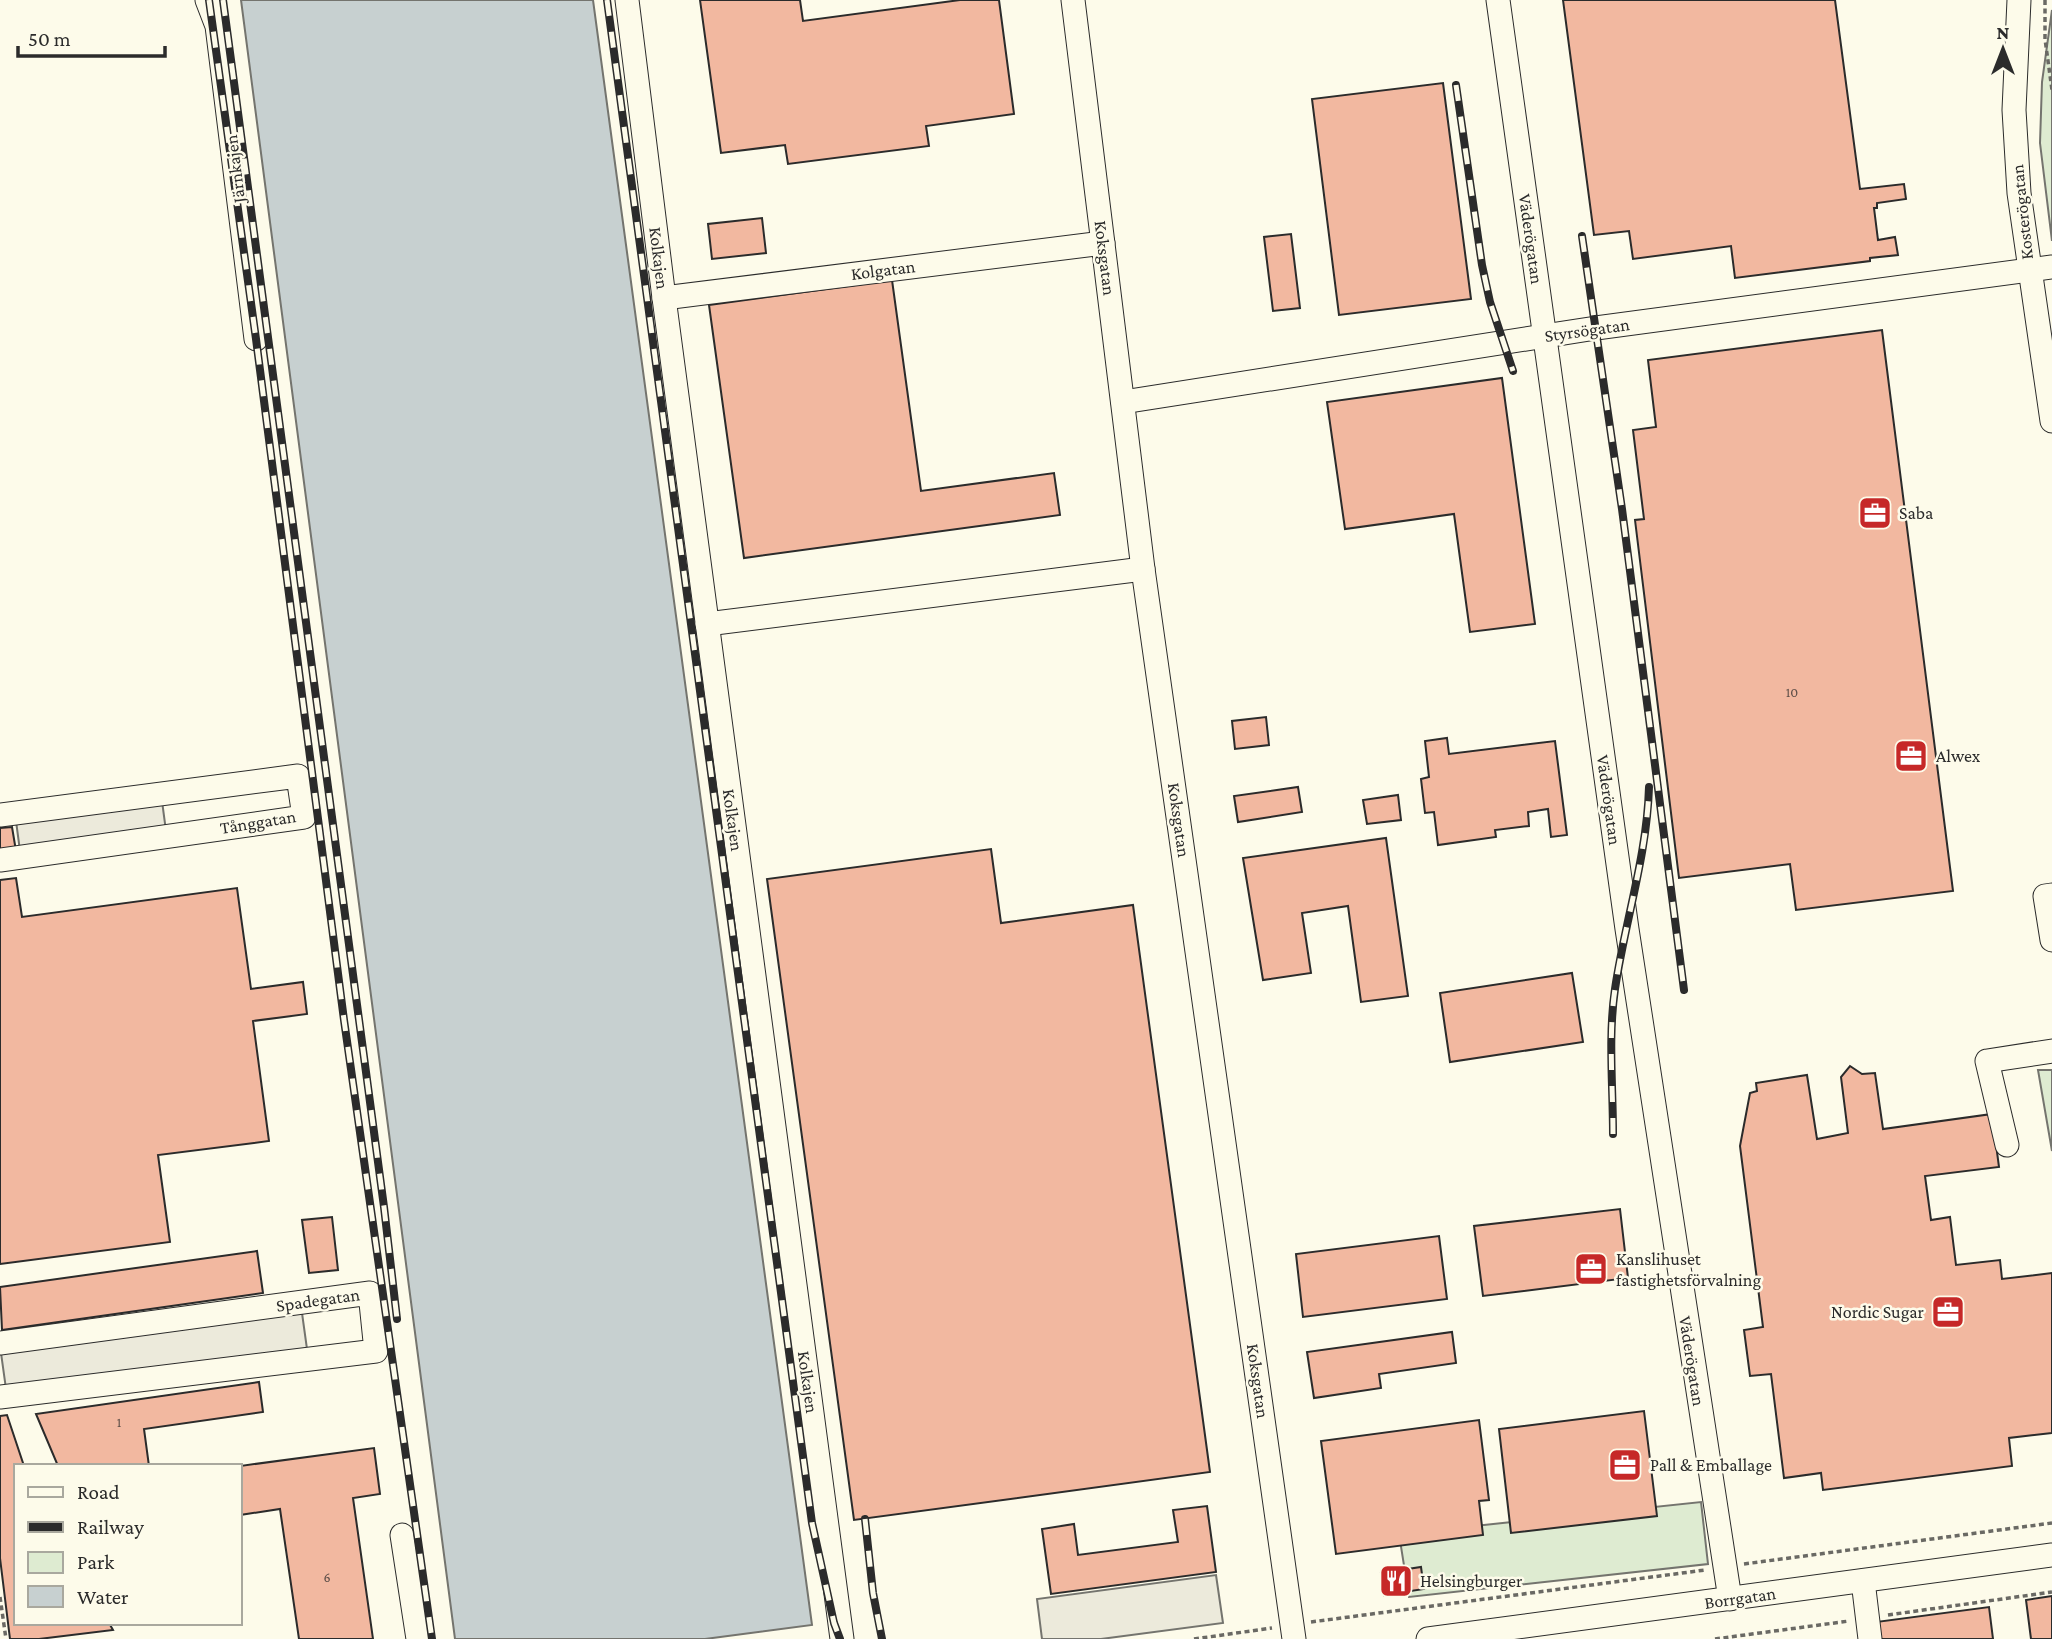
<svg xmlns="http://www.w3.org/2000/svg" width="2052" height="1639" viewBox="0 0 2052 1639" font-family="'Crimson Pro',serif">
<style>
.green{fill:#deebd1;stroke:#74746e;stroke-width:2}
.parking{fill:#eceadb;stroke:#74746e;stroke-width:2}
.water{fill:#c7d0d0;stroke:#74746e;stroke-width:2}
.building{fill:#f2b8a0;stroke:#2b2b2b;stroke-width:2}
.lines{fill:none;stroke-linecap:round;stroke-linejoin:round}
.minor-casing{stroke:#2b2b2b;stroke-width:25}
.path{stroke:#6a6964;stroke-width:3.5;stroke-dasharray:5 3.5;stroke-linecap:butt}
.minor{stroke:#fdfbea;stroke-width:23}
.rail-casing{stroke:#2b2b2b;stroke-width:8}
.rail{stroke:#fdfbea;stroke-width:5;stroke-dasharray:16;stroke-linecap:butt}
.labels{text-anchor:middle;stroke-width:5;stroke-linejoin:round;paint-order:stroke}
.number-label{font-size:14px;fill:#5d4e48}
.street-label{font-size:18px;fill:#2b2b2b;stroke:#fdfbea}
.poi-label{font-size:18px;fill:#2b2b2b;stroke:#fdfbea;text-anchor:start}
</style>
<rect width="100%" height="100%" fill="#fdfbea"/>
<g class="green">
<polygon points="2052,10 2052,241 2040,143 2042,82"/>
<polygon points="2038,1070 2052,1070 2052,1151"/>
<polygon points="1701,1502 1708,1564 1409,1597 1399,1534"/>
</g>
<g class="parking">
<polygon points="162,801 166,831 20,851 16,821"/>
<polygon points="302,1313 307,1349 6,1389 1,1353"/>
<polygon points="1216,1575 1223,1623 1101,1639 1042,1639 1037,1599"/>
</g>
<polygon class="water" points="241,0 593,0 812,1625 705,1639 455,1639"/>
<g class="building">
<polygon points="700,0 800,0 803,21 960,0 999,0 1014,114 926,126 929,146 788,164 785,145 721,153"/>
<polygon points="1563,0 1835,0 1860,189 1904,184 1906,199 1877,203 1877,208 1874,208 1878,240 1895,237 1898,255 1870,258 1870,261 1735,278 1731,246 1633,259 1629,231 1594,235"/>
<polygon points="1443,83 1471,299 1339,315 1312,99"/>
<polygon points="762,218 766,253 712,259 708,224"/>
<polygon points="1291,234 1300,308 1273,311 1264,237"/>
<polygon points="892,280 921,491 1054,473 1060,515 744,558 709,305"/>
<polygon points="1882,330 1953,891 1796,910 1790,864 1679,878 1635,520 1644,519 1633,430 1656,427 1648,360"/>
<polygon points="1502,378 1535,624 1470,632 1454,514 1345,529 1327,402"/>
<polygon points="1266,717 1269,745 1235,749 1232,721"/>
<polygon points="1447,738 1449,754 1555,741 1567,835 1551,837 1548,809 1528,812 1529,826 1495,830 1496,837 1438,845 1434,812 1425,813 1421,779 1429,777 1425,741"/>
<polygon points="1298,787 1302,812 1238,822 1234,796"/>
<polygon points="1398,795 1401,820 1367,824 1363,800"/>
<polygon points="12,827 16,851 0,853 0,828"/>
<polygon points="1386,838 1408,996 1361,1002 1348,906 1302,913 1311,973 1263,980 1243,858"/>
<polygon points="991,849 1001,923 1133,905 1210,1472 854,1520 767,879"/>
<polygon points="16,878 22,917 237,888 251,989 303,982 307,1014 253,1021 269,1141 158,1155 170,1242 0,1264 0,880"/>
<polygon points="1572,973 1583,1042 1450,1062 1440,993"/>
<polygon points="1850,1066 1862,1074 1875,1073 1883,1129 1992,1114 1999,1167 1925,1176 1931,1220 1950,1217 1956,1265 2000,1260 2002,1279 2052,1273 2052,1433 2009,1438 2012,1466 1823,1490 1821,1473 1784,1478 1771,1374 1750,1376 1744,1330 1763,1327 1740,1146 1750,1093 1757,1091 1756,1083 1807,1075 1817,1139 1848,1133 1841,1077"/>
<polygon points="1620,1209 1628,1278 1483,1296 1474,1226"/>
<polygon points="332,1217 338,1270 309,1273 302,1220"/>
<polygon points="1439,1236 1447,1299 1303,1317 1296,1254"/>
<polygon points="257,1251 263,1293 2,1330 0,1287"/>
<polygon points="1452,1332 1456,1363 1379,1374 1381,1388 1314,1398 1307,1352"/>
<polygon points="259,1382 263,1412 144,1429 149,1466 58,1466 36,1414"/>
<polygon points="1644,1411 1657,1516 1511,1533 1499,1429"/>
<polygon points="7,1415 24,1466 16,1466 16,1623 109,1623 113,1630 39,1639 10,1639 0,1558 0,1416"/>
<polygon points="1479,1420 1489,1500 1479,1501 1483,1535 1336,1554 1321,1441"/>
<polygon points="374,1448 380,1494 353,1498 373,1639 299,1639 280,1509 240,1515 240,1466"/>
<polygon points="1207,1506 1216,1572 1051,1594 1042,1529 1074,1524 1078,1555 1178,1542 1173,1510"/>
<polygon points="1421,1567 1424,1589 1384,1595 1381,1573"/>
<polygon points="2052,1596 2052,1639 2031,1639 2026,1600"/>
<polygon points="1989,1607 1993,1639 1878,1639 1876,1622"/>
</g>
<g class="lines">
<defs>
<g id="minor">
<polyline points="207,0 217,26 256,339"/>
<polyline points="627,0 664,298 842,1639"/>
<polyline points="1073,0 1143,569 1294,1639"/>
<polyline points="1498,0 1627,929 1730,1599"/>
<polyline points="2019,0 2014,110 2019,193 2052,421"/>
<polyline points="664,298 1103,243"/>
<polyline points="1123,402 1596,328 2052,267"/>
<polyline points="707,624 1143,569"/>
<polyline points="0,815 298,776 304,817 0,860"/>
<polyline points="2052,895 2045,896 2052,940"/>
<polyline points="2007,1145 1987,1061 2052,1051"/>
<polyline points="0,1343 370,1293 376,1351 0,1397"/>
<polyline points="402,1535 418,1639"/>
<polyline points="1863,1581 1870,1639"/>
<polyline points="1428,1639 2052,1555"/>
</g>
</defs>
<use href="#minor" class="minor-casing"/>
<g class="path">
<polyline points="2045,0 2045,39 2052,90"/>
<polyline points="1744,1564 2052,1523"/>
<polyline points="0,1597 6,1639"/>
<polyline points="1888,1615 2052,1592"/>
<polyline points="1311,1622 1705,1570"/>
<polyline points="1194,1639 1272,1628"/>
<polyline points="1715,1639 1849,1621"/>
</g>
<use href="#minor" class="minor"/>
<defs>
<g id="rail">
<polyline points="209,0 256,339 344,1020 432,1639"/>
<polyline points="223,0 384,1207 397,1319"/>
<polyline points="607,0 812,1523 834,1623 840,1639"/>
<polyline points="1456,85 1482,265 1490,302 1513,371"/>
<polyline points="1582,236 1622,509 1684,990"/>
<path d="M1613,1134C1613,1086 1608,1036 1615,989C1625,921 1647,856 1649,787"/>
<polyline points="865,1519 873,1593 882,1639"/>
</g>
</defs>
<use href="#rail" class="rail-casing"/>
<use href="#rail" class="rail"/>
</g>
<defs>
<symbol id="office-square" viewBox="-11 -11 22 22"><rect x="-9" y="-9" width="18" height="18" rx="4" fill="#c62828" stroke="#fdfbea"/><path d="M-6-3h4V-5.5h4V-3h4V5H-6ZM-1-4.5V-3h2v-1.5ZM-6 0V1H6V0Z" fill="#fff"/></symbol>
<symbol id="restaurant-square" viewBox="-11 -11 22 22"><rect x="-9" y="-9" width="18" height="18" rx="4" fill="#c62828" stroke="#fdfbea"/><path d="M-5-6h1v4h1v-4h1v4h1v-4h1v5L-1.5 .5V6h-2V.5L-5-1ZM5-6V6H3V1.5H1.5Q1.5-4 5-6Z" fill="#fff"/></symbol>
</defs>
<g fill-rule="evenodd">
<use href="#office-square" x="1856" y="494" width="38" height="38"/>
<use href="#office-square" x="1892" y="737" width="38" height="38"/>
<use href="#office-square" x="1572" y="1250" width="38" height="38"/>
<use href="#office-square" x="1929" y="1293" width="38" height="38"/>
<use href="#office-square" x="1606" y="1446" width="38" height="38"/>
<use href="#restaurant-square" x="1377" y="1562" width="38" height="38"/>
</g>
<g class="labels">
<g class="number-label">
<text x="1792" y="697">10</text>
<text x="119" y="1427">1</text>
<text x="327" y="1582">6</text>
</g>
<g class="street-label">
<text transform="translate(235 169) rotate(-97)" y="6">Järnkajen</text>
<text transform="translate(2022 212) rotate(-96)" y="6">Kosterögatan</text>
<text transform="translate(1531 239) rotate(82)" y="6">Väderögatan</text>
<text transform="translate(659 258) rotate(83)" y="6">Kolkajen</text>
<text transform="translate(1105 258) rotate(83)" y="6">Koksgatan</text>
<text transform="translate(883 270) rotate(-7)" y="6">Kolgatan</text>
<text transform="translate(1587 330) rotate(-8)" y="6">Styrsögatan</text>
<text transform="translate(1609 800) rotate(82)" y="6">Väderögatan</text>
<text transform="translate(733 820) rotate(82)" y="6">Kolkajen</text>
<text transform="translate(1179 820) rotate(82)" y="6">Koksgatan</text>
<text transform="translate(258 822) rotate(-9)" y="6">Tånggatan</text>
<text transform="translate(318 1300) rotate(-8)" y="6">Spadegatan</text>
<text transform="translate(1692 1361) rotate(81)" y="6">Väderögatan</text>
<text transform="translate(1258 1381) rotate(82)" y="6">Koksgatan</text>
<text transform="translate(808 1382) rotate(82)" y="6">Kolkajen</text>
<text transform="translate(1740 1598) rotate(-8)" y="6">Borrgatan</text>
</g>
<g class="poi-label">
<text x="1899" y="519">Saba</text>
<text x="1936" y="762">Alwex</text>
<text x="1616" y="1265">Kanslihuset<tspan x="1616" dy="21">fastighetsförvalning</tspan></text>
<text x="1924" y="1318" text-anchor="end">Nordic Sugar</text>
<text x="1650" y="1471">Pall &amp; Emballage</text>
<text x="1420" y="1587">Helsingburger</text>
</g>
</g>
<rect x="14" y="1464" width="228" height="161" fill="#fdfbea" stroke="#a9a89e" stroke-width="2"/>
<rect x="28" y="1487" width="35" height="10" fill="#fdfbea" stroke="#a9a89e" stroke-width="2"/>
<text x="77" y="1499" font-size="21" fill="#2b2b2b">Road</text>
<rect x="28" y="1522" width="35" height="10" fill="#2b2b2b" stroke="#a9a89e" stroke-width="2"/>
<text x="77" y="1534" font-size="21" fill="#2b2b2b">Railway</text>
<rect x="28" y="1552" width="35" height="21" fill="#deebd1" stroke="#a9a89e" stroke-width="2"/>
<text x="77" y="1569" font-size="21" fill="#2b2b2b">Park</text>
<rect x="28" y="1586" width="35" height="21" fill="#c7d0d0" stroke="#a9a89e" stroke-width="2"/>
<text x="77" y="1604" font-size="21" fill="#2b2b2b">Water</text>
<g transform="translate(2003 49)" stroke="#fdfbea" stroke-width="5" paint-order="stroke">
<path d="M0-5L12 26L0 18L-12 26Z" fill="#2b2b2b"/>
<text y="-10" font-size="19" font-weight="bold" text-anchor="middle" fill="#2b2b2b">N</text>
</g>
<path d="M18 46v10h147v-10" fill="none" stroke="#2b2b2b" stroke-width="3.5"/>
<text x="28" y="46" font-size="21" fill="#2b2b2b" stroke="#fdfbea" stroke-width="5" paint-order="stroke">50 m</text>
</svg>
